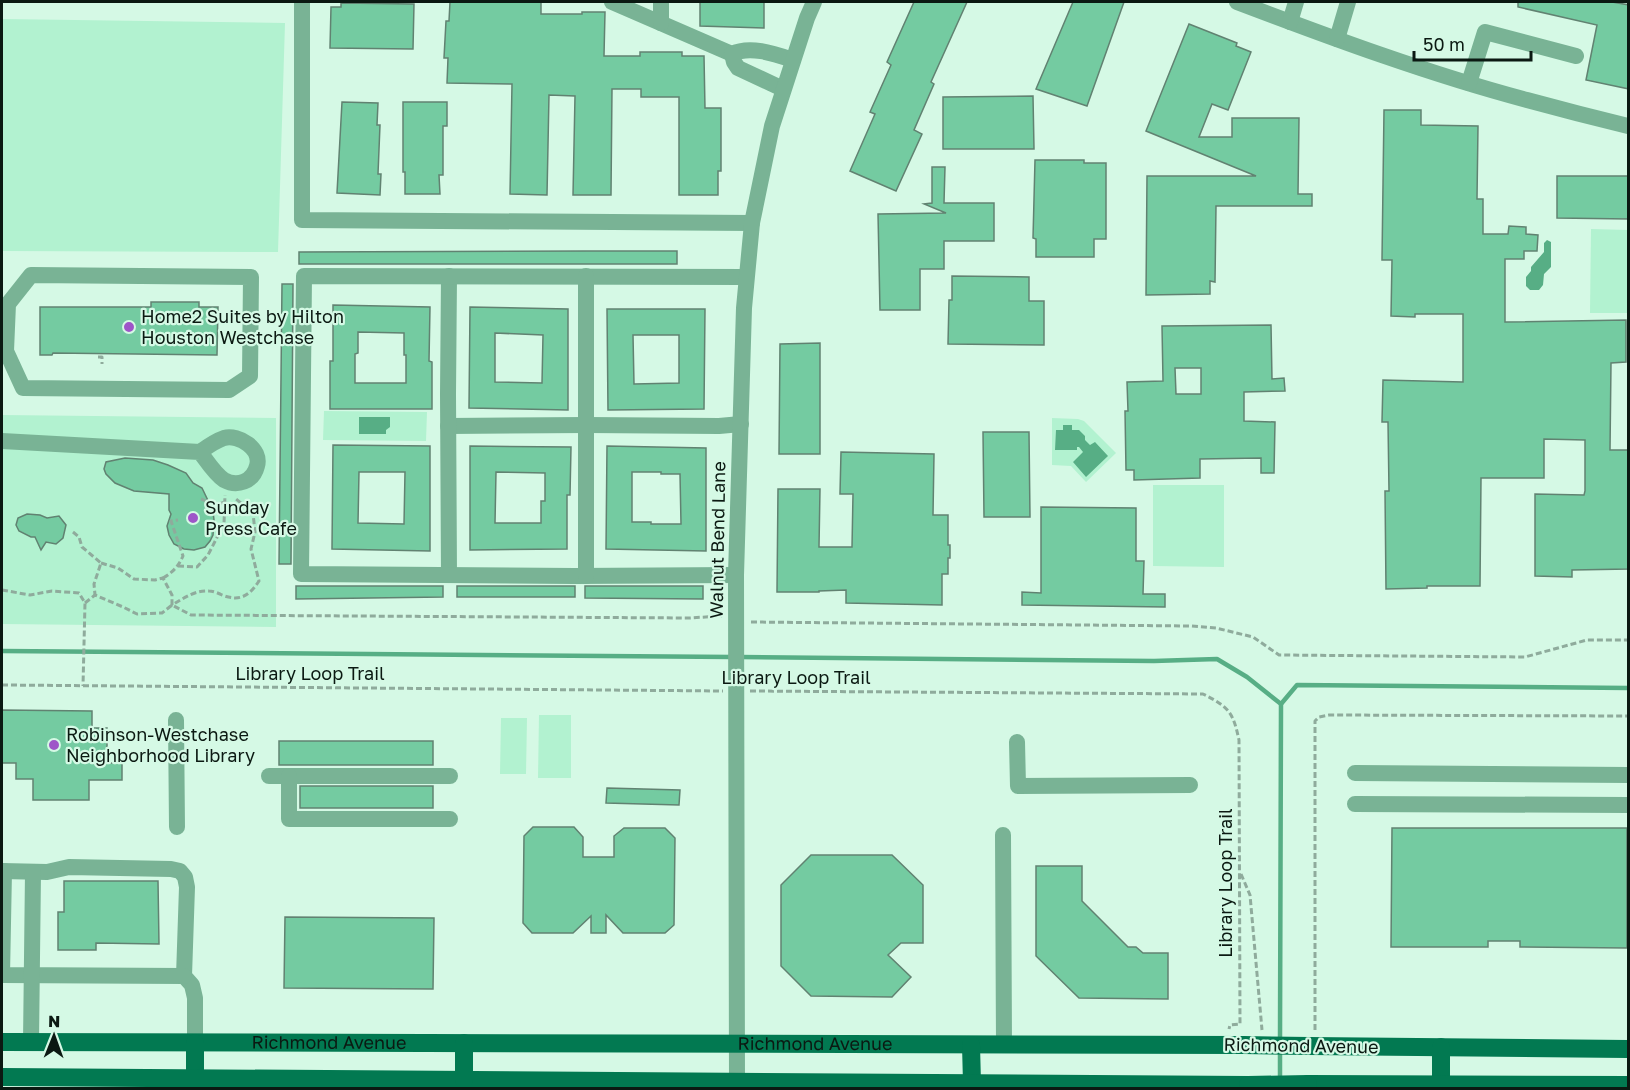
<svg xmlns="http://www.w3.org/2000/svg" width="1630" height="1090" viewBox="0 0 1630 1090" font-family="'Golos Text',sans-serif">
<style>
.green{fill:#b2f2d0}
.water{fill:#57ae85}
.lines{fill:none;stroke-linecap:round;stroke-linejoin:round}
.stream{stroke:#57ae85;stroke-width:4.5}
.building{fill:#74cba1;stroke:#618271;stroke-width:1.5;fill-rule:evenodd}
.path{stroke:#8fab9c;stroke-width:3;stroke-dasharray:6 3;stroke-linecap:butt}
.minor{stroke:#79b395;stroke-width:16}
.major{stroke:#027951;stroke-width:18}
.major-bridge{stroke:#027951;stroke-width:18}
.poi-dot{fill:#9e55c8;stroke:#d5f9e5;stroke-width:2}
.labels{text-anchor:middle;stroke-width:4.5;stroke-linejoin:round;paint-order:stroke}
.poi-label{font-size:18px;fill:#0b1912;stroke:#d5f9e5;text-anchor:start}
.street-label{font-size:18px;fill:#0b1912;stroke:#d5f9e5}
</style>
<rect width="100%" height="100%" fill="#d5f9e5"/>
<g class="green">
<polygon points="2,19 285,23 278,252 2,251"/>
<polygon points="1591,229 1628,230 1628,313 1590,313"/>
<polygon points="324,411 427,412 426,441 323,440"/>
<polygon points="2,415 276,418 276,627 2,624"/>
<polygon points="1052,418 1078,419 1084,421 1116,453 1086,482 1071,466 1052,465"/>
<polygon points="1153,485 1224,485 1224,567 1153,566"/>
<polygon points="539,715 571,715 571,778 538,778"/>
<polygon points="501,718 527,718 526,774 500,774"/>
</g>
<g class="water">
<polygon points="1547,240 1551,242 1551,267 1544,274 1543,285 1539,290 1530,290 1526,286 1526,277 1531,271 1531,267 1544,252 1544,243"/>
<polygon points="359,417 390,417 390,427 386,430 386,434 359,434"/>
<polygon points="1063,425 1072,425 1072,430 1079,430 1085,436 1085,440 1090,445 1095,442 1108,456 1086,477 1073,462 1083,452 1079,447 1077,447 1077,450 1055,450 1056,430 1063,430"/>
</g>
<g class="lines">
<g class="stream">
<polyline points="2,651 732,657"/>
<polyline points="740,657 1154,661 1217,659 1247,677 1281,704"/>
<polyline points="1280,1041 1281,704 1297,685 1628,688"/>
<polyline points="1280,1080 1280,1049"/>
</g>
</g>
<g class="building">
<polygon points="450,2 541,2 541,14 582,14 582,12 605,12 604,56 640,56 640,52 682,52 682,56 704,56 705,108 721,108 721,171 718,171 718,195 679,195 679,97 641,97 641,89 612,89 611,195 573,195 575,96 549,95 547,195 510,194 512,84 447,83 448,58 444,58 446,21 449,21"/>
<polygon points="700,2 764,2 764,28 700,26"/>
<polygon points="914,2 967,2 931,82 934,84 914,130 922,134 896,191 850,171 875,114 870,112 891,65 887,62"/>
<polygon points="1073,2 1124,2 1087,106 1036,89"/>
<polygon points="1518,2 1612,2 1629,5 1629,89 1586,80 1597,25 1518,7"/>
<polygon points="341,3 414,4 413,49 330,48 331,7 341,7"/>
<polygon points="1189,24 1237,43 1236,46 1251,52 1228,110 1212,104 1199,137 1232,137 1232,118 1299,118 1298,194 1312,194 1312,206 1216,206 1215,282 1210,281 1210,294 1146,295 1147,176 1256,176 1146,131"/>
<polygon points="1033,96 1034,149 943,149 943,97"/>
<polygon points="342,102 378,103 377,125 380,125 378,174 381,174 380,195 337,193"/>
<polygon points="403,102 447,102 447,126 443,126 443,175 439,175 440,194 405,194 405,172 403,172"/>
<polygon points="1384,110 1421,110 1421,125 1478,126 1477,199 1483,199 1483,234 1508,234 1509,226 1526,227 1526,234 1538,235 1537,251 1524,251 1524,259 1505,259 1505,322 1626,320 1626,362 1611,363 1610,450 1629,450 1629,569 1572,570 1572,577 1535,576 1535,494 1584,495 1585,491 1585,440 1544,439 1544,478 1481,478 1480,586 1427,586 1427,588 1386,589 1385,491 1389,491 1388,422 1382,422 1383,380 1463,382 1463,314 1415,314 1415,317 1391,316 1392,260 1382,260"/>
<polygon points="1035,160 1084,160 1084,163 1106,163 1106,239 1094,239 1094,257 1036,257 1036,239 1033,238"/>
<polygon points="932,167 945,167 944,203 994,203 994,241 944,241 944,269 920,269 920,310 880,310 878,214 946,213 924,204 932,203"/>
<polygon points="1557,176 1629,176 1629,219 1557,218"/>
<polygon points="587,251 677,251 677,264 299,264 299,252"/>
<polygon points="952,276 1029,277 1029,301 1044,301 1044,345 948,344 949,300 952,300"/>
<polygon points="282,284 293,284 291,564 279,564"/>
<polygon points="151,302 199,302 199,307 218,307 217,355 53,353 52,355 40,355 40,307 151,307"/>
<path d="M333,305L430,307L429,361L432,362V409H330V361H333ZM358,332L404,333V355H406V383H355V354L358,353Z"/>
<path d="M470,307L568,309V410L469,408ZM495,333L543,335L542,383L495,382Z"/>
<path d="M607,309H705L704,409L608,410ZM633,335H679V383L634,384Z"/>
<path d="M1271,325L1272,379L1284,378L1285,391L1244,392V421L1275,422L1274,473H1261V458L1200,459V478L1134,480V470H1126L1125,411H1128L1127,382L1163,381L1162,326ZM1175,368H1201V394H1176Z"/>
<polygon points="820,343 820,454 779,454 780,344"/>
<polygon points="983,432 1029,432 1030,517 984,517"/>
<path d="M333,445L430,446V551L332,549ZM359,472H405L404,524L358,523Z"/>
<path d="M470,446L571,447L570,495H567V549L470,550ZM496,472L545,473V501H541V523H495Z"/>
<path d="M607,446L706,448V551L606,549ZM632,472H661V474H680L681,524H651V522H632Z"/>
<polygon points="841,452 934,454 933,515 948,515 948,545 950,545 950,558 948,558 948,574 942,574 942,605 846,603 846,590 819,591 819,592 777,592 778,489 820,489 819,547 852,547 853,494 840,494"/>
<polygon points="125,458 153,460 168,465 186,473 193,483 202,488 213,511 214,520 213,535 210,541 205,547 194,550 184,549 174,544 169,535 167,526 171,514 169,510 169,494 134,491 115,483 106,474 104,469 106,462"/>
<polygon points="1041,507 1136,508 1136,561 1144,561 1143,594 1165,594 1165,607 1022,605 1022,592 1041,593"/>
<polygon points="27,514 40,515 47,518 59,516 66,525 63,538 56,544 46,542 41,550 35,537 31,537 19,531 16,525 18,518"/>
<polygon points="296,586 443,586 443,597 296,599"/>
<rect x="457" y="586" width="118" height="11"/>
<polygon points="585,586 703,586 703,599 585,598"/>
<polygon points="2,710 92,711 92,728 107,728 107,763 122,763 122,780 89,780 89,800 33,800 33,779 16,779 16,763 2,763"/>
<rect x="279" y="741" width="154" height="24"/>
<rect x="300" y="786" width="133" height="22"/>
<polygon points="607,788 680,790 679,805 606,803"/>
<polygon points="533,827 574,827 583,837 583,857 614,857 614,836 624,828 665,828 675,838 674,925 665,933 623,933 606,915 606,933 591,933 591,916 573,933 532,933 523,923 524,836"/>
<polygon points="1392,828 1627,828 1627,948 1520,947 1520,941 1488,941 1488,947 1391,947"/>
<polygon points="811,855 892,855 923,885 923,943 901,943 888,955 911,977 892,997 811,996 781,966 781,885"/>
<polygon points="1036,866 1082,866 1082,901 1128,947 1136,947 1143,953 1168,953 1168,999 1079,998 1036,956"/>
<polygon points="64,881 158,881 159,944 96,943 96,950 58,950 58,912 64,912"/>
<polygon points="285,917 434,918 433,989 284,988"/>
</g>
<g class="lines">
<g class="path">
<polyline points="98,357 102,357 102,364"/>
<polyline points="201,499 217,505 224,502"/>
<polyline points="73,532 79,537 82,547 101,563 94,584 95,595"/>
<path d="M101,563L118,568L134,579L155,580L163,578L172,595V605C184,598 195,590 209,591C213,591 218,593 222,595C240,602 249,596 259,581L251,549L255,532L253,513L236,499"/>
<polyline points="178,566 197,567 208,555 224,524 225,495"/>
<path d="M163,578C173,572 178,567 183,556L171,521L178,520"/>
<polyline points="2,590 30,595 52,591 79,593 85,603 83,686"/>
<polyline points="85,603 95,595 123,607 137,614 162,613 172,605 191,615 689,618 722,616"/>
<polyline points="751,622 1191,626 1216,628 1253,637 1279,655 1525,657 1587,640 1628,640"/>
<polyline points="2,685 723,691"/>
<path d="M750,691L1203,694C1229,707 1233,712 1239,740L1240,1024L1230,1025L1229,1029"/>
<polyline points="1241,874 1250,895 1262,1030"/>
<polyline points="1315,1030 1315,721 1319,717 1329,715 1628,716"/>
</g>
<g class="minor">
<polyline points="302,2 302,220 752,223"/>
<polyline points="612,2 732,54"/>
<path d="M1237,2C1332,38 1429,74 1527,100C1560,109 1595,118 1628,126"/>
<polyline points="1290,22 1296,2"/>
<polyline points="661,23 661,2"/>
<polyline points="1337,39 1348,2"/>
<polyline points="1469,83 1485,32 1576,56"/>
<path d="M783,89L738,68L734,62L732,54C750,45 775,54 793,60"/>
<polyline points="2,355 6,351 8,304 31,275 251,277 250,376 229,390 23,388 6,351"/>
<polyline points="448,426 587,425 719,426 741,424"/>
<path d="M2,441L200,452C207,447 215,441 224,438C239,434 262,449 257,466C253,482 237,487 224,480C214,473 207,461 200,452"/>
<polyline points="449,575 448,394 449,276"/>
<polyline points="736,575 575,576 301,574 304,276 746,277"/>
<polyline points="586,576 586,276"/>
<polyline points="176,720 177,827"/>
<polyline points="1017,742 1018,786 1190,785"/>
<polyline points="1355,773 1628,775"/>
<polyline points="269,776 450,776"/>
<polyline points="289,776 289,819 450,819"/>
<polyline points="1355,804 1628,805"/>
<polyline points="1003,835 1004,1045"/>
<polyline points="2,871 47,872 69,867 171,869 180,871 185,877 187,887 184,976 192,985 195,998 195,1043"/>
<polyline points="4,871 2,975 184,976"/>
<polyline points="31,1042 33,872"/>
<polyline points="737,1088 736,575 744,308 752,223 772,126 807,18 814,2"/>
</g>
<g class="major">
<path id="s1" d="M2,1042L1243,1045"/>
<polyline points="195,1043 195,1078"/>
<polyline points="971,1045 972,1083"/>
<polyline points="1309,1046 1628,1049"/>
<polyline points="1441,1047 1441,1085"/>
<polyline points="2,1077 1248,1085"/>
<polyline points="464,1080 464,1043"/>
<polyline points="1308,1084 1628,1085"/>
</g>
<g class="major-bridge">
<polyline points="1243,1045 1309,1046"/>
<polyline points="1248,1085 1308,1084"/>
</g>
</g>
<g class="poi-dot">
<circle cx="129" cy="327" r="6"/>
<circle cx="193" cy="518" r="6"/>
<circle cx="54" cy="745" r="6"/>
</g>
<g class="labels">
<g class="poi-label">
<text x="141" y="323">Home2 Suites by Hilton<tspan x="141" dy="21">Houston Westchase</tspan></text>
<text x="205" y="514">Sunday<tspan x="205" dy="21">Press Cafe</tspan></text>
<text x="66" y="741">Robinson-Westchase<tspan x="66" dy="21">Neighborhood Library</tspan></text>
</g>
<g class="street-label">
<text transform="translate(718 540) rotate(-89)" y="6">Walnut Bend Lane</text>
<text x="310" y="680">Library Loop Trail</text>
<text x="796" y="684">Library Loop Trail</text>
<text transform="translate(1226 883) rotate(-90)" y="6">Library Loop Trail</text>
<text dy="6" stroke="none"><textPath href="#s1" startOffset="327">Richmond Avenue</textPath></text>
<text dy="6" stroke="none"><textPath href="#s1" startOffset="813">Richmond Avenue</textPath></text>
<text transform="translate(1301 1046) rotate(1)" y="6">Richmond Avenue</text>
</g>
</g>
<rect width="1630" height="1090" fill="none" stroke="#0b1912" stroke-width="6"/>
<g transform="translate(54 1036) rotate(1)" stroke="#d5f9e5" stroke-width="4.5" paint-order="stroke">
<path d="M0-4.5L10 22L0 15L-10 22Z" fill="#0b1912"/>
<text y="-9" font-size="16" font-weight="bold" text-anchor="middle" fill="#0b1912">N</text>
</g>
<path d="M1414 51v9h117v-9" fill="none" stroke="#0b1912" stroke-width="3"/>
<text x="1423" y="51" font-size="18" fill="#0b1912" stroke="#d5f9e5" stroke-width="4.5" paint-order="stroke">50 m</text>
</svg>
